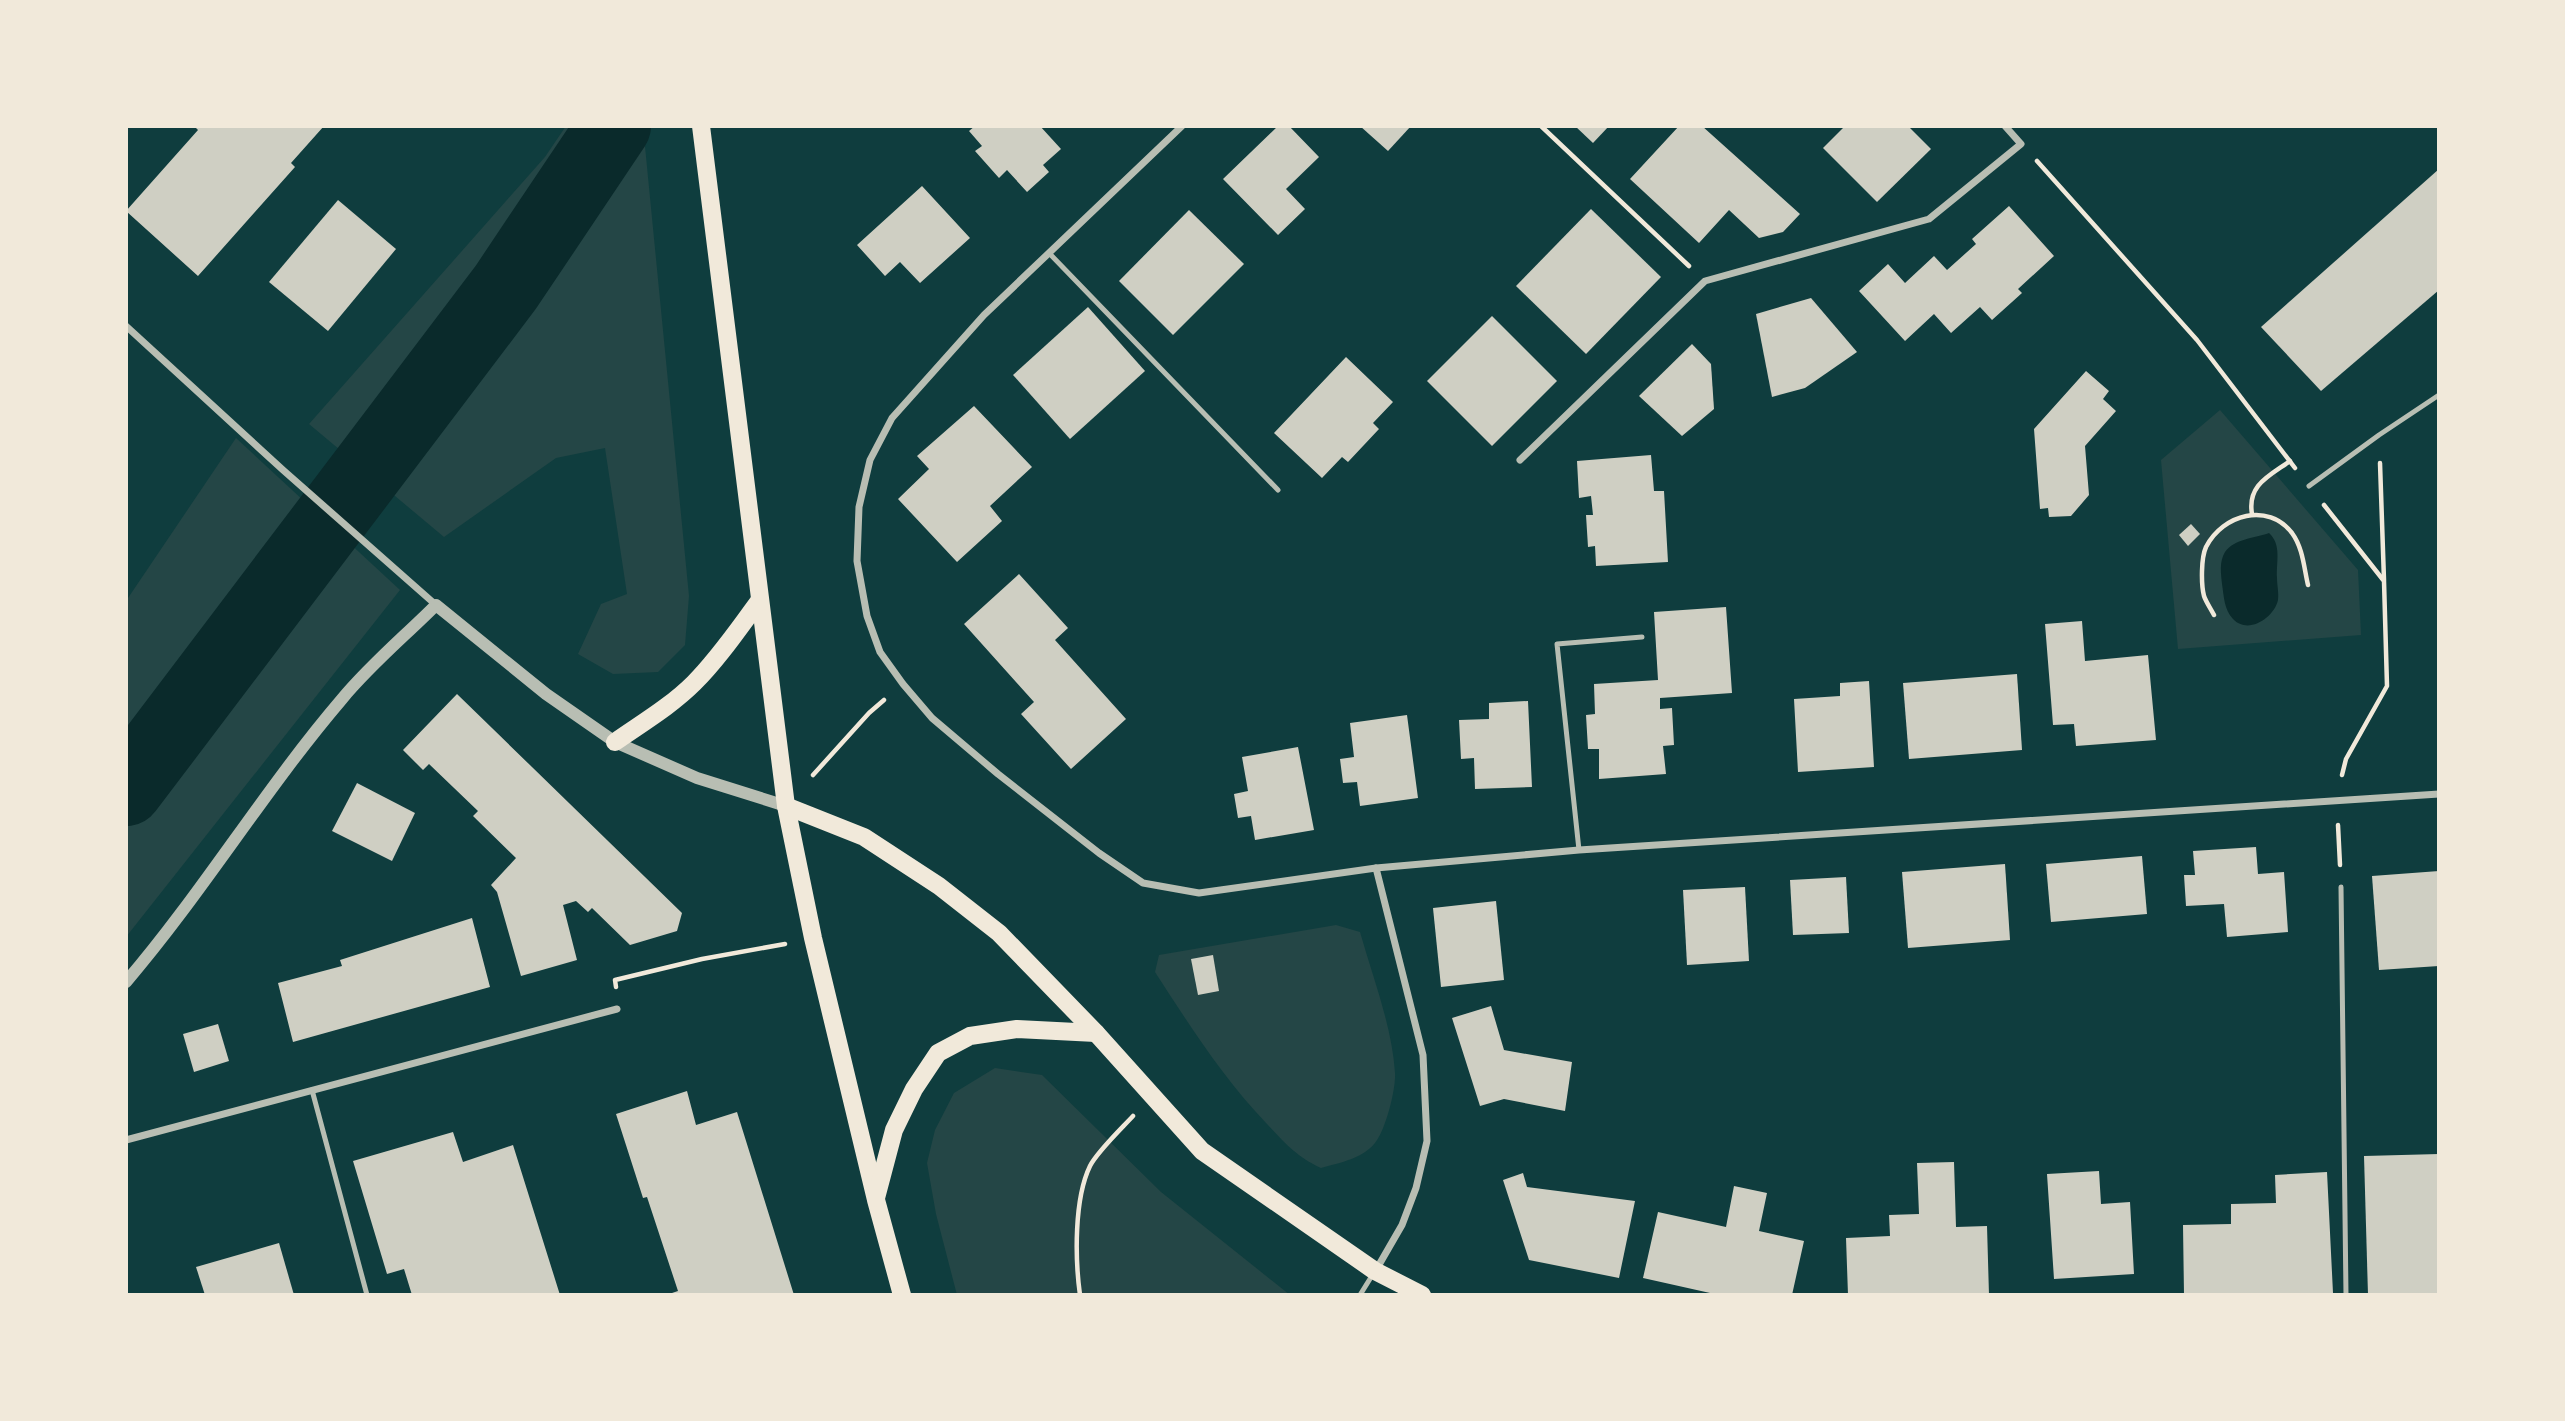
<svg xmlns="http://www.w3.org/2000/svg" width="2565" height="1421" viewBox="0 0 2565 1421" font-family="'Nunito Sans',sans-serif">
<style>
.green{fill:#244646}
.water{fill:#0a2a2b}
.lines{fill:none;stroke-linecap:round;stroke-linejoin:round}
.river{stroke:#0a2a2b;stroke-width:74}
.building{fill:#cfcfc3}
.path{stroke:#f1e9da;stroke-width:4.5}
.service{stroke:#b8beb3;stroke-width:5}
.minor{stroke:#b8beb3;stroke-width:7}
.tertiary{stroke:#b8beb3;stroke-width:12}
.primary{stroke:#f1e9da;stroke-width:18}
</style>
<rect width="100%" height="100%" fill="#0f3d3e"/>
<g class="green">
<polygon points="566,126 643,126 689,596 685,645 658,672 613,674 578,654 601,604 627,594 605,448 556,458 444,537 309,424 545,157"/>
<polygon points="2220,410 2358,570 2361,635 2178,649 2161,460"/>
<polygon points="236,438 400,590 126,937 126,601"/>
<path d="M1336,925L1360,932C1373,978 1392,1026 1395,1073C1396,1089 1386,1127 1377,1140C1366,1158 1339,1163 1321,1168C1296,1156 1286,1144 1267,1124C1223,1078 1190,1026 1155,972L1159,955Z"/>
<polygon points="995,1068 1042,1075 1161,1192 1290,1295 957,1295 936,1214 927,1163 935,1130 954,1093"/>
</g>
<path class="water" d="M2269,533C2282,545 2276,562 2277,578C2277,585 2279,593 2278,600C2274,618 2248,635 2233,619C2224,609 2224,597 2222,584C2221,573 2219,562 2225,552C2234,539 2255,538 2269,533Z"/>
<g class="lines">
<polyline class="river" points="126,789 506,287 614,126"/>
</g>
<g class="building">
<polygon points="194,126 324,126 291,163 295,167 198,276 126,211 198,130"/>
<polygon points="975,126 1040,126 1061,149 1043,165 1049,172 1027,192 1007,170 999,178 975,151 982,146 969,131"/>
<polygon points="1278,126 1289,126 1319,157 1286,189 1305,209 1278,235 1223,179"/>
<polygon points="1360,126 1411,126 1388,151"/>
<polygon points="1575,126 1609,126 1593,143"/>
<polygon points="1679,126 1702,126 1800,214 1783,232 1759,238 1729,210 1699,243 1630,179"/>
<polygon points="1845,126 1908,126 1931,149 1877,202 1823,148"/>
<polygon points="2439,169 2439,290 2321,391 2261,327"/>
<polygon points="922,186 970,238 920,283 900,262 885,276 857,245"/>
<polygon points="338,200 396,249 328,331 269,282"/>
<polygon points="2009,206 2054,256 2018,289 2022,293 1992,320 1980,307 1951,333 1934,314 1905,341 1859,291 1888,264 1905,283 1934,256 1947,270 1976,244 1972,239"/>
<polygon points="1591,209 1661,277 1586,354 1516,286"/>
<polygon points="1189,210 1244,264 1173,335 1119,281"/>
<polygon points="1811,298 1857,352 1805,388 1772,397 1756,314"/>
<polygon points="1088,307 1145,371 1070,439 1013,375"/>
<polygon points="1492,316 1557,381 1492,446 1427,381"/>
<polygon points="1692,344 1711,364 1714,409 1682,436 1639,396"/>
<polygon points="1346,357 1393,402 1373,423 1379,429 1348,462 1342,457 1322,478 1274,433"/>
<polygon points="2086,371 2109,391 2103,399 2116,411 2085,446 2089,495 2071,516 2049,517 2048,508 2040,509 2034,429"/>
<polygon points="974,406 1032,467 990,506 1002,521 957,562 898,499 929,469 917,456"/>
<polygon points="1651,455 1654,491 1664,491 1668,562 1596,566 1595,546 1588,547 1586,515 1593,515 1591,496 1579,498 1577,461"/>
<polygon points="2191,524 2200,534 2188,546 2179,535"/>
<polygon points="1019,574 1068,628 1055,640 1126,719 1071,769 1021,714 1034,702 964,624"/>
<polygon points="1726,607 1732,693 1660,698 1660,709 1672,708 1674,745 1663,746 1666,774 1599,779 1599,749 1588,749 1586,715 1595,714 1594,684 1658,680 1654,612"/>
<polygon points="2082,621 2085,661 2148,655 2156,740 2076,746 2074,724 2053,725 2045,624"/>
<polygon points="2017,674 2022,750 1909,759 1903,683"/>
<polygon points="1869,681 1874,767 1798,772 1794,699 1840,696 1840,683"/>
<polygon points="457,694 682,913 677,931 630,945 592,908 588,912 576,901 563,905 577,960 521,976 497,892 491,885 516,858 473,816 478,811 429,764 423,770 403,750"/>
<polygon points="1528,701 1532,787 1475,789 1474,758 1461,759 1459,720 1489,719 1489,703"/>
<polygon points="1407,715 1418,798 1360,806 1357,782 1343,783 1340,759 1354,757 1350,723"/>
<polygon points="1298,747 1314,830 1255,840 1251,816 1238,818 1234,794 1248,791 1242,757"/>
<polygon points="357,783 415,813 392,861 332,831"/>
<polygon points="2256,847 2258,874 2284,872 2288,932 2227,937 2224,904 2186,906 2184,875 2195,875 2193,851"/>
<polygon points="2142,856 2147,914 2051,922 2046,864"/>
<polygon points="2005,864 2010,940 1908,948 1902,872"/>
<polygon points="2439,871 2439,966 2379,970 2372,876"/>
<polygon points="1846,877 1849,933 1793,935 1790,880"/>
<polygon points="1745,887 1749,961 1687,965 1683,890"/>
<polygon points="1496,901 1504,980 1441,987 1433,908"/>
<polygon points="472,918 490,987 293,1042 278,983 342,966 340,960"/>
<polygon points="1213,955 1219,991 1198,995 1191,959"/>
<polygon points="1491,1006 1504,1050 1572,1062 1565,1111 1504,1099 1480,1106 1452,1018"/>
<polygon points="218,1024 229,1061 194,1072 183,1034"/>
<polygon points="687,1091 696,1125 737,1112 794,1295 666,1295 678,1291 647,1197 643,1198 616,1114"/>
<polygon points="453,1132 463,1162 513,1145 560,1295 412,1295 404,1269 387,1274 353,1161"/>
<polygon points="2439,1154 2439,1293 2368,1295 2364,1156"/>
<polygon points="1954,1162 1956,1227 1987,1226 1989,1295 1848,1295 1846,1238 1890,1236 1889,1215 1919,1214 1917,1163"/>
<polygon points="2099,1171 2101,1204 2130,1202 2134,1274 2054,1279 2047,1174"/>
<polygon points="2327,1172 2333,1293 2184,1295 2183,1225 2231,1224 2231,1204 2276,1203 2275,1175"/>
<polygon points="1523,1173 1527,1187 1635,1201 1619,1278 1529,1260 1503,1180"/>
<polygon points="1734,1186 1767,1193 1759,1231 1804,1241 1792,1295 1719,1295 1643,1278 1658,1212 1726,1227"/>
<polygon points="279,1243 294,1295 205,1295 196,1267"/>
</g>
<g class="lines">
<g class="path">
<polyline points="1541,126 1689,266"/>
<polyline points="2037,161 2197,340 2295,468"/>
<polyline points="2380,463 2384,580"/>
<polyline points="2324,505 2384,581 2387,686 2346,759 2342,775"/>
<path d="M2252,514C2247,485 2269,476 2290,461"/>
<path d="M2214,615C2211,609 2206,602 2204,596C2201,584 2201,558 2206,547C2223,514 2268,502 2292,533C2303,548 2304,568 2308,585"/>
<polyline points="813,775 869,713 884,700"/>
<polyline points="2338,825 2340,865"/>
<polyline points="616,987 615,980 702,959 785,944"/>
<path d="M1080,1295C1075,1259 1074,1199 1090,1166C1097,1152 1121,1129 1133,1116"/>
</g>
<g class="service">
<polyline points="1049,253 1278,490"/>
<polyline points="2309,486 2379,435 2439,395"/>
<polyline points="1579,850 1557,644 1642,637"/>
<polyline points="2341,887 2346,1295"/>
<polyline points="312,1090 367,1295"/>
<polyline points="1360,1295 1373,1274"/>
</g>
<g class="minor">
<polyline points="1182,126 984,315 892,418 870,460 859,507 857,561 867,616 880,652 903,684 932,718 998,774 1099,853 1143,883 1199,893 1376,868 1579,850 2439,794"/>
<polyline points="126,326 283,470 436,605"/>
<polyline points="1520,460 1705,281 1929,219 2021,144 2005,126"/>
<polyline points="126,1140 617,1009"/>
<polyline points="1376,1270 1402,1225 1416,1188 1427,1141 1423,1055 1376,868"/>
</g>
<path class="tertiary" d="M126,982C203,892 265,789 342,699C370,665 405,636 436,605L546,694L615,742L697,778L786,806"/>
<g class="primary">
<polyline points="701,126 786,806 813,938 876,1200 902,1295"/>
<path d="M615,742C642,723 671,706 694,683C719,658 739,628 760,600"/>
<polyline points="786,806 864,837 939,886 999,933 1096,1033 1202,1151 1375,1271 1422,1295"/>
<polyline points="876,1198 894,1130 914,1089 938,1053 970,1036 1017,1029 1096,1033"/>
</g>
</g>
<rect width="2565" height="1421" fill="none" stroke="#f1e9da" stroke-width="256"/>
</svg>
